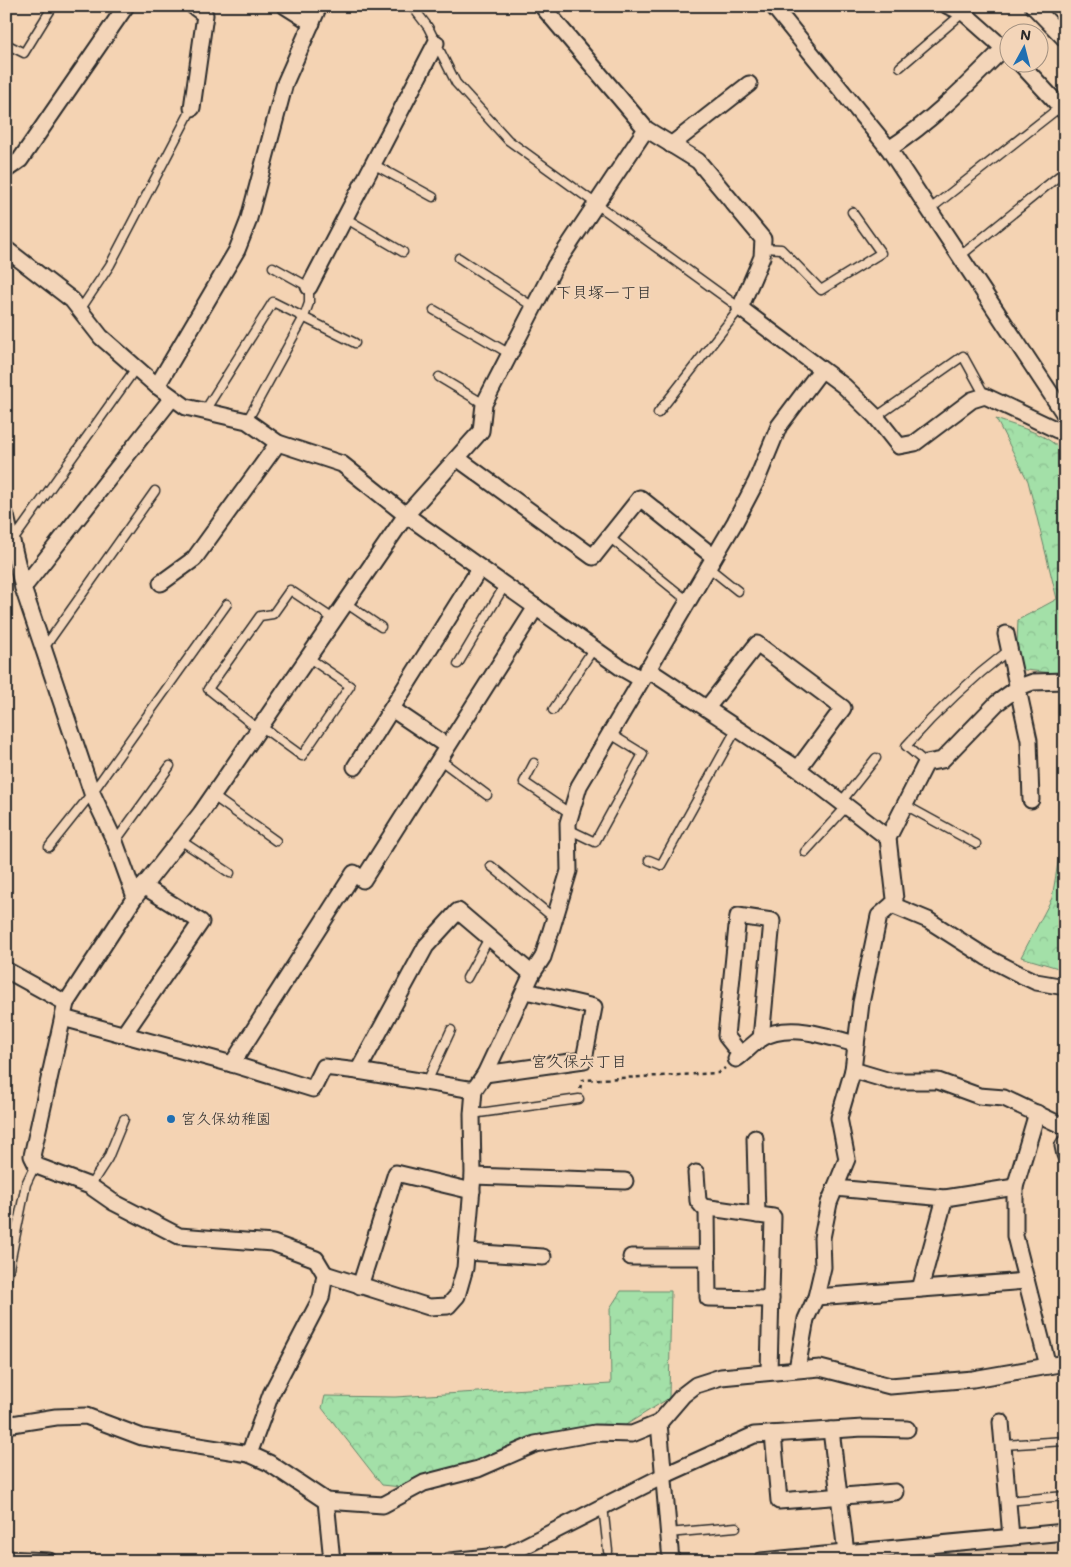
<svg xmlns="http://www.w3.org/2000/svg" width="1071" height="1567" viewBox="0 0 1071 1567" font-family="Mali,'Klee One',sans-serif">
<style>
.built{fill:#e3c4a5}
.forest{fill:url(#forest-crowns);stroke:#67866a}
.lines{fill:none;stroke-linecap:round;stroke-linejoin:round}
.lane-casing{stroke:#2b2b2b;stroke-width:11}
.street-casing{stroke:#2b2b2b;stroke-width:19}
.path{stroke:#2b2b2b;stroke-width:2.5;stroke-dasharray:4 4;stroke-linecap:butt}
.lane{stroke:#f3d5b9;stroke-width:8}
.street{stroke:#f3d5b9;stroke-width:15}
.poi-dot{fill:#1f6fb2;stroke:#f3d5b9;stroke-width:2}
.labels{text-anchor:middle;stroke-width:4;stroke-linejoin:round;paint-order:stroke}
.poi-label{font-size:15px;fill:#2b2b2b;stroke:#f3d5b9;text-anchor:start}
.neighbourhood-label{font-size:16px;fill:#2b2b2b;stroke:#f3d5b9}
</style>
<defs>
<pattern id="forest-crowns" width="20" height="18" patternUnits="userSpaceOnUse" patternTransform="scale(1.25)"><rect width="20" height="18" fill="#a3e0a8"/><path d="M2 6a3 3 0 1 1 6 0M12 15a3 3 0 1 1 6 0" fill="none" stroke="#8cc091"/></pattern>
</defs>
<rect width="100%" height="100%" fill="#f4d3b3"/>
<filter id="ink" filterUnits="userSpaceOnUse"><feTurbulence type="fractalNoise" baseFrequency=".02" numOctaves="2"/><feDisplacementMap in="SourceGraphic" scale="10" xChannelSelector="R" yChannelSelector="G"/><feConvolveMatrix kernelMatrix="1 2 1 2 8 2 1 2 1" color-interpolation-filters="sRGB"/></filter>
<g filter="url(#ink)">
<polygon class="built" points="1065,1536 1065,1561 822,1561"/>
<g class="forest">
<path d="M996,419C1020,428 1049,433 1065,455V690L1063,674L1016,669L1018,620L1057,599L1028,481Z"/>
<polygon points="1065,822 1065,970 1021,957 1052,898"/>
<polygon points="621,1291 671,1291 669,1398 621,1428 579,1430 401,1487 382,1485 322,1408 325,1396 395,1397 611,1384 610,1308"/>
</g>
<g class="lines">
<defs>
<g id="lane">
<polyline points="412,6 428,27 456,83 508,140 740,308 658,413"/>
<polyline points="6,44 24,53 53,6"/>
<polyline points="900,67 964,12"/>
<polyline points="373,164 433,197"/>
<polyline points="929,210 1060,107"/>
<polyline points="345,218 403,252"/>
<polyline points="763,248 781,249 821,290 881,253 852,212"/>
<polyline points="959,257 1065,171"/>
<polyline points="459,258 535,308"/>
<polyline points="80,310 110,265 192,108"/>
<polyline points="434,310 510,354"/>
<polyline points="439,377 484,404"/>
<polyline points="204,412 273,302 355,343"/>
<polyline points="876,417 963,356 985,396"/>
<polyline points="247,421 304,317 309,303 309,287 273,267"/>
<polyline points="609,537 688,601"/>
<polyline points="12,542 136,368"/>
<polyline points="708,567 738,591"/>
<polyline points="347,604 381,627"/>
<polyline points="44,648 155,491"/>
<polyline points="458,664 505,585"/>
<polyline points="553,710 594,648"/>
<polyline points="262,727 302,756 350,686 309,658"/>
<polyline points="259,730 208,689 260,616 273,614 290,590 335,620"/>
<polyline points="439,759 487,795"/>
<polyline points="534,763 524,782 571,814"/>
<path d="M926,763L906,746C938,710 971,679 1009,650"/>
<polyline points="213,796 276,841"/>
<polyline points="841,802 876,758"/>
<polyline points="905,805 976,844"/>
<polyline points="568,829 595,842 643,754 609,733"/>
<polyline points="180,840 230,873"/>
<polyline points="115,842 170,766"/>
<polyline points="49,847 92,793 227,604"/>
<polyline points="805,852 847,806"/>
<polyline points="649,860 661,865 737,728"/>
<polyline points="491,866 555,919"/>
<polyline points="467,978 489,938"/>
<polyline points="427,1082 451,1030"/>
<polyline points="472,1114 579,1099"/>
<polyline points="90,1186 108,1158 124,1119"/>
<polyline points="6,1283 26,1184 36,1163"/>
<polyline points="1003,1445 1065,1441"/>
<polyline points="1008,1501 1065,1496"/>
<polyline points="603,1506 608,1551"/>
<polyline points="668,1533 736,1527"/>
</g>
<g id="street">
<polyline points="285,6 312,23"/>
<polyline points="542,6 646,129 698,161 763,239 762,257 740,308 844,386 876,417 899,446 915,443 972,400 985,396 1057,430 1065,432"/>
<polyline points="773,6 889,149 1065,415"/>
<polyline points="948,6 964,13 1008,52"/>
<polyline points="1033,6 1065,39"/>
<polyline points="1019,62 1065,112"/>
<polyline points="192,108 205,15 193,6"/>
<polyline points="671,145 749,84"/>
<path d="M889,149C932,121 968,84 1004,48"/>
<polyline points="6,170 20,160 126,6"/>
<polyline points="6,249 72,300 101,337 157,386 186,407 247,421 278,443 342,464 406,515 620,667 641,679"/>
<polyline points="309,287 436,43"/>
<polyline points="157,386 237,250 248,222 285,83 319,6"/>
<polyline points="457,458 593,557 640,498 714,557"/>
<polyline points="6,516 23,588 92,793 115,842 135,897"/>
<polyline points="161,583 194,559 278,443"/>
<polyline points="23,588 172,398"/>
<polyline points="1006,634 1029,740 1031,800"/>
<polyline points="647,669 798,769 888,838"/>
<polyline points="707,708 757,644 843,708 798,769"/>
<polyline points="392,709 447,746"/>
<polyline points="355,767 480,568"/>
<polyline points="892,905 928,920 986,957 1021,975 1036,982 1065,987"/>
<polyline points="6,970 66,1003"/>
<polyline points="63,1018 232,1064 313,1089 324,1067 358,1071"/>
<polyline points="124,1034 201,922 143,886"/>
<polyline points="741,1055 726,1036 738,916 772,921 761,1039"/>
<path d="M736,1059C744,1053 752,1045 760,1039C790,1021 826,1037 856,1044"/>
<polyline points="232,1064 354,873 363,880 536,607"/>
<polyline points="853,1070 890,1081 938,1081 979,1096 1004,1098 1065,1127"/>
<polyline points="485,1074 584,1060 594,1007 526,991"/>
<polyline points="474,1090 358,1071 426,946 458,911 532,974"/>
<polyline points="1037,1113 1015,1187 1015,1236 1048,1366"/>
<polyline points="755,1138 757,1215"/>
<polyline points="1065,1143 1063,1146 1065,1155"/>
<polyline points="696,1173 698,1201 703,1207 773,1217 769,1371"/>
<polyline points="473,1176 625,1181"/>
<polyline points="835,1188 945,1198 1015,1187"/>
<polyline points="707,1208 708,1298 771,1299"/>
<polyline points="467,1252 543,1257"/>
<polyline points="631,1257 708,1257"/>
<polyline points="325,1274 429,1307 448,1306 457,1296 465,1268 473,1176 472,1114 474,1090 485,1074 532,974 543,957 569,871 568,823 579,786 735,522 756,482 779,426 821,370"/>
<polyline points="360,1286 396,1173 472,1191"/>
<polyline points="920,1289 945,1198"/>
<polyline points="816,1297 1026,1281"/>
<polyline points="797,1369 806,1319 816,1297 823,1267 822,1238 829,1203 847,1159 839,1118 853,1070 861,1003 879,916 894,903 895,899 888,838 926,763 942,760 997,703 1019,687 1033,682 1065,681"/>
<polyline points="1001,1422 1011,1537"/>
<polyline points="659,1423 671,1561"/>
<polyline points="6,1425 56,1417 86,1416 142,1437 249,1454 269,1463 326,1501 383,1505 424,1483 478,1469 535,1444 595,1433 632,1434 659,1423 683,1395 696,1385 721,1377 820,1368 890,1386 973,1379 1065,1363"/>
<polyline points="831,1430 846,1553"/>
<polyline points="773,1434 779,1501 895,1492"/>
<polyline points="249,1454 271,1394 321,1298 325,1274 316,1259 273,1243 179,1236 113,1202 90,1186 37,1166 32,1156 66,1003 135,897 201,813 406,515 481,431 484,404 555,266 646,129"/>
<polyline points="326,1501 332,1561"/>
<polyline points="6,1559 49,1561"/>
<polyline points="450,1561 507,1555 663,1476 754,1435 863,1428 907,1429"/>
<polyline points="761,1561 1065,1532"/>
</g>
</defs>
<use href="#lane" class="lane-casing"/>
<use href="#street" class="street-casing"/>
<polyline class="path" points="580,1089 582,1080 718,1073 725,1068"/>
<use href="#lane" class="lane"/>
<use href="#street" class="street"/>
</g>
</g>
<circle class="poi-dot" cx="171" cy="1119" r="5"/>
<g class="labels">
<g class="poi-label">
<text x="181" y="1124">宮久保幼稚園</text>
</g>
<g class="neighbourhood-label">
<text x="604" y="298">下貝塚一丁目</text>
<text x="579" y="1067">宮久保六丁目</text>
</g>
</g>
<rect width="1071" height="1567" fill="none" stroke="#f3d5b9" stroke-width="25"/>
<rect x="12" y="12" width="1046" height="1542" fill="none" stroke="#2b2b2b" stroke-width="2" filter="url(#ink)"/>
<g transform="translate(1024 48) rotate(7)"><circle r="24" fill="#f3d5b9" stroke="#a39180"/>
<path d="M0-4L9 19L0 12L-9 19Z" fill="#1f6fb2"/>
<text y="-8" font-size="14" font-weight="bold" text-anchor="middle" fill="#2b2b2b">N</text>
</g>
</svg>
